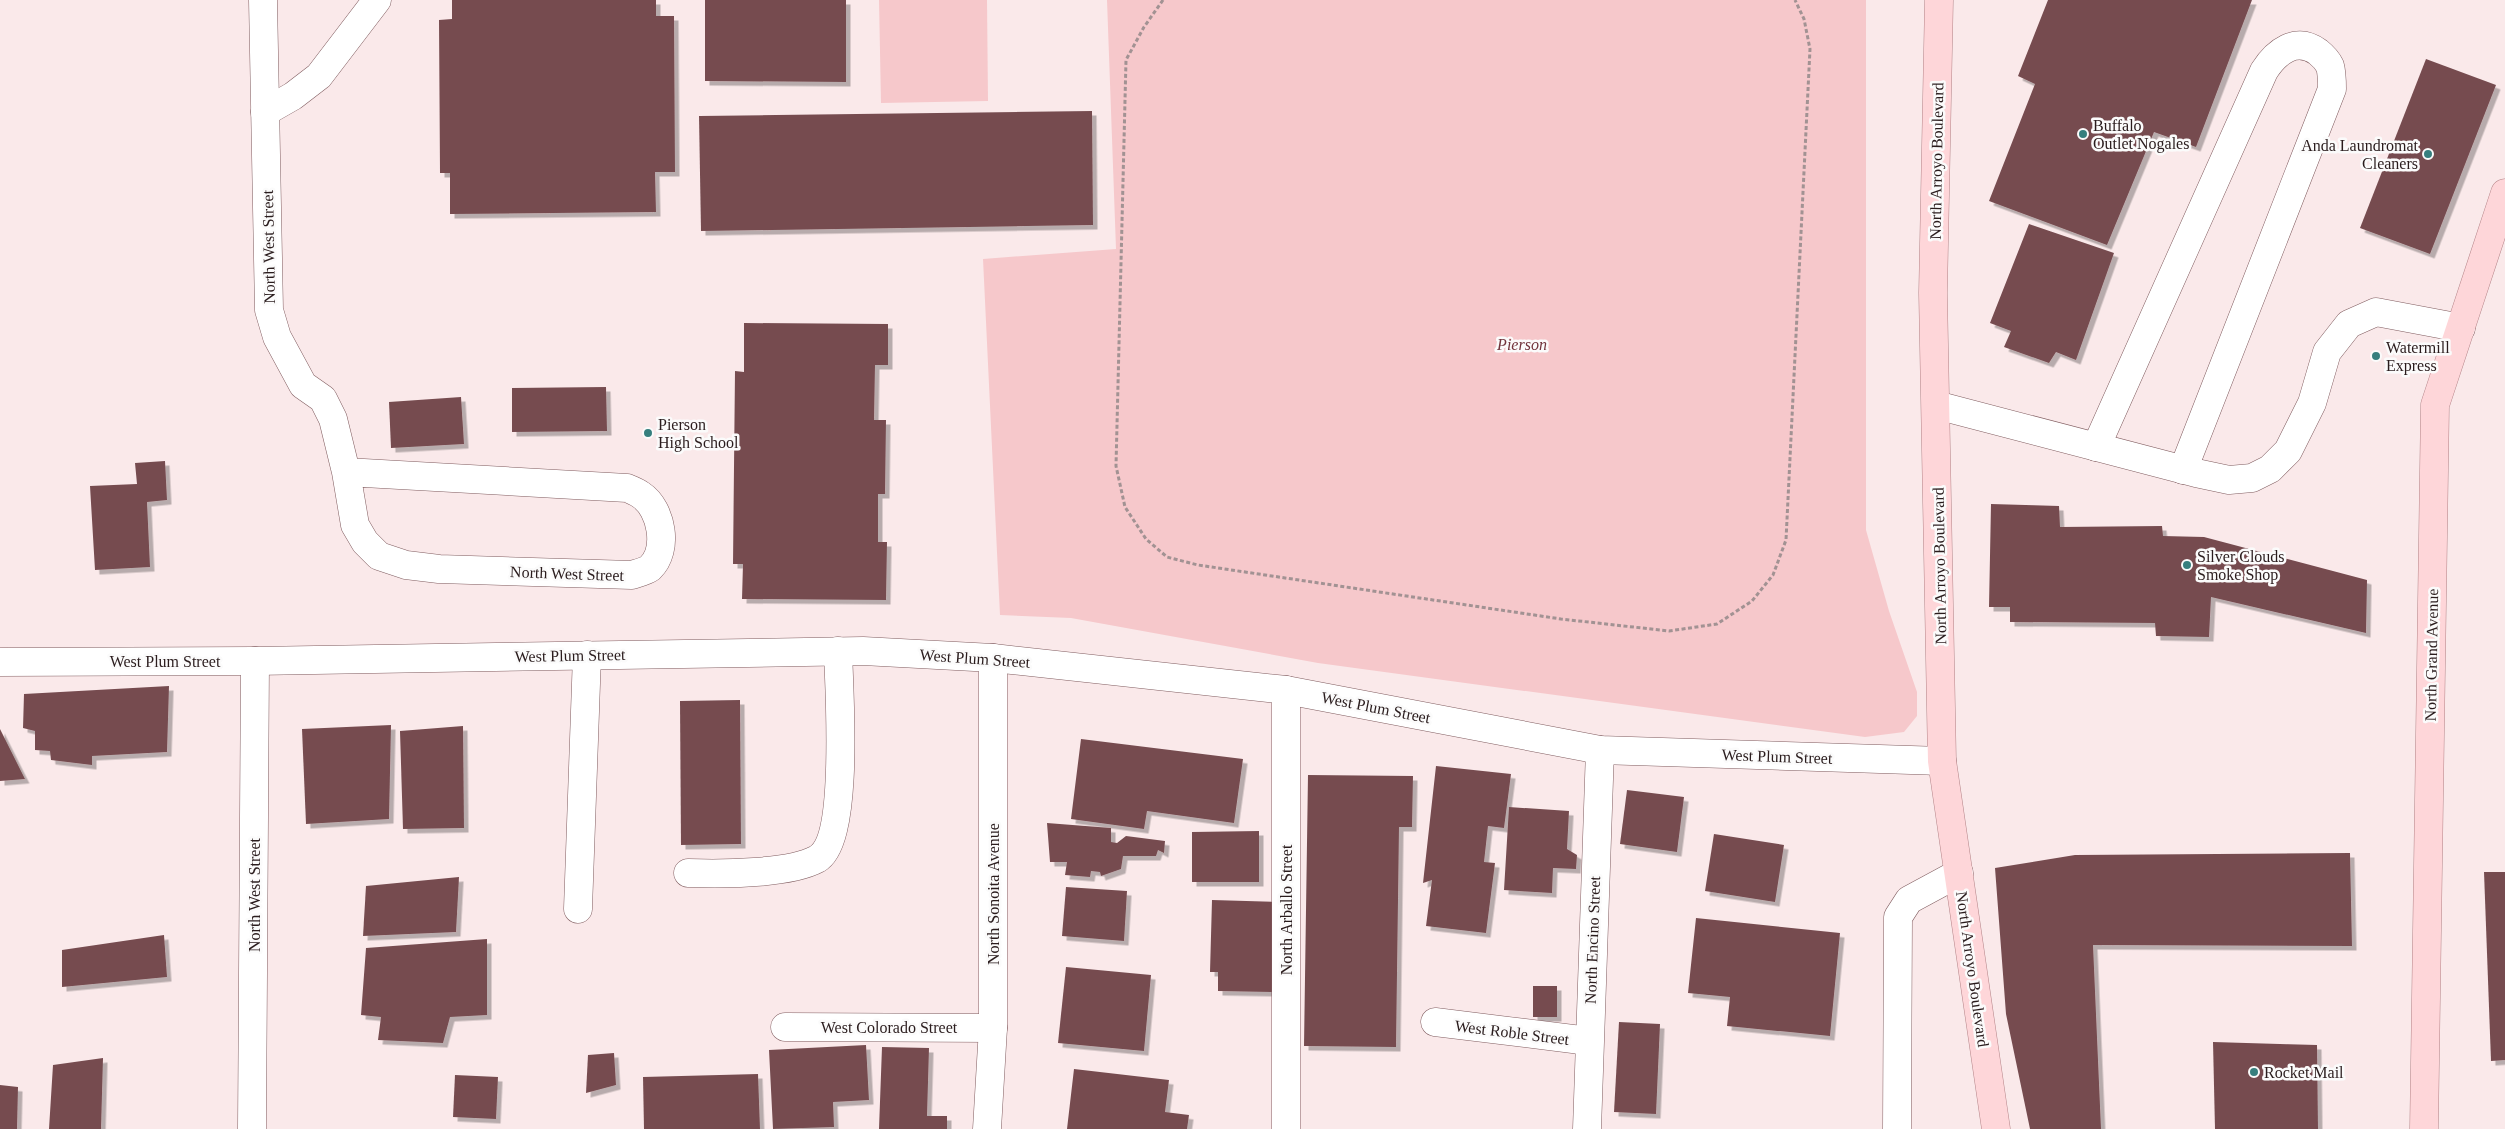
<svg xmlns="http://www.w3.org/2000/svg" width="2505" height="1129" viewBox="0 0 2505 1129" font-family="'Times New Roman',serif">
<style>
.green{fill:#f6c8cb}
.building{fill:#764c50;filter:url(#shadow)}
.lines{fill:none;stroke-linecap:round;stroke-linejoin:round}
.minor-casing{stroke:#815d60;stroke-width:29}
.major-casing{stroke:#b38387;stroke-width:29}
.path{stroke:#a29293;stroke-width:3;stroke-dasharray:4 2.5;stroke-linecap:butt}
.minor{stroke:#fff;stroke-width:28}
.major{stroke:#fed6d9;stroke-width:28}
.poi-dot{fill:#367f7e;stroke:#fbfbfb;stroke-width:2}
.labels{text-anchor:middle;stroke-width:5;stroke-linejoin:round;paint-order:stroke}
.poi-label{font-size:16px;fill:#2a1c1d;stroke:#fbfbfb;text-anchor:start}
.street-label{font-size:16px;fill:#2a1c1d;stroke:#fbfbfb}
.park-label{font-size:16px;font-style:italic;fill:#72343c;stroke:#fbfbfb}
</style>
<defs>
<filter id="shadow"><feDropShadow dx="4.5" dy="4.5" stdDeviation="0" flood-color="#0004"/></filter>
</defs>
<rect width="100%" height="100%" fill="#fae9ea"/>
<g class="green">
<polygon points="879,0 987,0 988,101 881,103"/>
<polygon points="1107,0 1866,0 1866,530 1889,611 1917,692 1917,716 1904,732 1865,737 1318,663 1071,618 1000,615 983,259 1116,249"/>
</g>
<g class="building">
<polygon points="452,0 656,0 656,16 674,16 675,172 655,172 656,212 450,214 450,173 440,173 439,20 452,19"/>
<polygon points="705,0 846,0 846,82 705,81"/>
<polygon points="2048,0 2252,0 2196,147 2154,132 2107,245 1989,201 2035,84 2018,76"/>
<polygon points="2426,59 2496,85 2430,254 2360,228"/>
<polygon points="1092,111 1093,225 701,231 699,116"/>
<polygon points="2029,224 2114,253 2076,360 2056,352 2049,363 2004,347 2011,331 1990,323"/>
<polygon points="744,323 888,324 888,365 875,365 874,420 886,420 885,494 878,494 878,542 887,542 886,600 742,599 743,564 733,564 735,371 744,372"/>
<polygon points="606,387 607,431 512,432 512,388"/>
<polygon points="461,397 464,444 391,448 389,402"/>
<polygon points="165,461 167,500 147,502 150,567 95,570 90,486 137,484 135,463"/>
<polygon points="1991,504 2059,506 2060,527 2162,526 2163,536 2204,537 2367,580 2366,633 2211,597 2209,637 2156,636 2155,623 2010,622 2010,607 1989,607"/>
<polygon points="169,686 167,752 92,756 92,765 51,760 50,751 35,750 35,731 23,728 24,694"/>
<polygon points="740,700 741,844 681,845 680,701"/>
<polygon points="391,725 389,819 306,824 302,729"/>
<polygon points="463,726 464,828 403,829 400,731"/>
<polygon points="0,729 25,779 0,781"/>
<polygon points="1081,739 1243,759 1234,823 1147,811 1144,829 1071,819"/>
<polygon points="1436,766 1511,774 1504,828 1488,826 1484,862 1495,863 1486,933 1426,926 1432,880 1423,883"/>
<polygon points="1308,775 1413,776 1412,827 1399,827 1396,1047 1304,1046"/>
<polygon points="1627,790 1684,797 1677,852 1620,844"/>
<polygon points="1509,807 1569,811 1567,849 1577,855 1576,869 1553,868 1552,893 1504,890"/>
<polygon points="1047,823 1111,828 1111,842 1117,843 1126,836 1165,841 1164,853 1158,850 1156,856 1123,856 1121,869 1101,876 1100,872 1091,871 1090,877 1065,875 1067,862 1050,862"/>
<polygon points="1259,831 1259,882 1192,882 1192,832"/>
<polygon points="1714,834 1784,845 1775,902 1705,891"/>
<polygon points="2350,853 2352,946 2093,945 2101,1129 2030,1129 2006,1014 1995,868 2075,855"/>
<polygon points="2484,872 2505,872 2505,1060 2491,1061"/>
<polygon points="459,877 456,932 363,936 366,886"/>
<polygon points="1066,887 1127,891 1124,941 1062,936"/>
<polygon points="1212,900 1277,902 1274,992 1218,991 1218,972 1210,972"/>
<polygon points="1696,918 1840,933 1830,1036 1727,1026 1730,997 1688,993"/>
<polygon points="164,935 167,977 62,987 62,950"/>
<polygon points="487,939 487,1015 450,1017 443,1043 378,1040 381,1017 361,1015 366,948"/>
<polygon points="1066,967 1151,975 1144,1051 1058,1043"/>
<rect x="1533" y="986" width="24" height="31"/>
<polygon points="1619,1022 1660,1024 1656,1114 1614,1112"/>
<polygon points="2213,1042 2317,1045 2318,1129 2215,1129"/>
<polygon points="866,1045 869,1100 833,1102 834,1127 773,1129 769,1050"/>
<polygon points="882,1047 929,1048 927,1116 947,1116 947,1129 879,1129"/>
<polygon points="614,1053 616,1085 586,1093 588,1055"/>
<polygon points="103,1058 101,1129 49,1129 53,1065"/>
<polygon points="1074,1069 1169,1080 1165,1112 1189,1115 1187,1129 1067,1129"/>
<polygon points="758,1074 760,1129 644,1129 643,1077"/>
<polygon points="455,1075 498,1077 496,1119 453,1117"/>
<polygon points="0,1085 18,1087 17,1129 0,1129"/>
</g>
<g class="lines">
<defs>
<g id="minor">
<path d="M263,0L269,310L277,337L303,385L323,399L333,419L346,472L355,525L365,542L379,556L406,565L439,569L632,575C638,573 646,571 650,568C669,550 662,509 641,495C637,492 632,490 627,488L346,472"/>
<polyline points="265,112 293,96 319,76 377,0"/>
<polyline points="1936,405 2196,473 2229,480 2252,478 2270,469 2288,451 2312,403 2327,352 2349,324 2376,312 2461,328"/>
<path d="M2096,447L2264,71C2276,52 2296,36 2318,52C2323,56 2327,60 2330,66C2332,73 2332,82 2332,89L2183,470"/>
<polyline points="0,662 255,661 863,651 993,658 1286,690 1600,750 1942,761"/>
<path d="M688,873C721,874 789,874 817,859C850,840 839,689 838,651"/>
<polyline points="578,909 587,655"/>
<polyline points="1435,1022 1589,1041"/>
<polyline points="785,1027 993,1028"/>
<polyline points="252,1129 255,661"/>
<polyline points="987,1129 993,1028 993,658"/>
<polyline points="1286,1129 1286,690"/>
<polyline points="1587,1129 1600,750"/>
<polyline points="1897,1129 1898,917 1909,900 1959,873"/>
</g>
<g id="major">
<polyline points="1939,0 1933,293 1942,761 1996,1129"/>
<polyline points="2424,1129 2435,405 2505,193"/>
</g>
</defs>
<use href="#minor" class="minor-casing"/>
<use href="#major" class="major-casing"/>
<polyline class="path" points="1163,0 1144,27 1126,60 1116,466 1125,507 1146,539 1167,557 1198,565 1561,619 1669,631 1717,624 1752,601 1773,575 1786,540 1810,49 1804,19 1795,0"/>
<use href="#minor" class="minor"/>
<use href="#major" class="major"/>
</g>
<g class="poi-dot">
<circle cx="2083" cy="134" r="5"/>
<circle cx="2428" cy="154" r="5"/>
<circle cx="2376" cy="356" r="5"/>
<circle cx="648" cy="433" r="5"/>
<circle cx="2187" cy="565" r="5"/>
<circle cx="2254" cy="1072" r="5"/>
</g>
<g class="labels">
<g class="poi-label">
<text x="2093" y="131">Buffalo<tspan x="2093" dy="18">Outlet Nogales</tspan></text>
<text x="2418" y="151" text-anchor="end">Anda Laundromat<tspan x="2418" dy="18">Cleaners</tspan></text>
<text x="2386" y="353">Watermill<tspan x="2386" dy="18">Express</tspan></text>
<text x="658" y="430">Pierson<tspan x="658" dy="18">High School</tspan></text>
<text x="2197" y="562">Silver Clouds<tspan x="2197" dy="18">Smoke Shop</tspan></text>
<text x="2264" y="1078">Rocket Mail</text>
</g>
<g class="street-label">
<text transform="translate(1936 161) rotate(-89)" y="6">North Arroyo Boulevard</text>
<text transform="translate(268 247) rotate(-91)" y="6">North West Street</text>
<text transform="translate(1939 566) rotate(-91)" y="6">North Arroyo Boulevard</text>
<text transform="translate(567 573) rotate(2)" y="6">North West Street</text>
<text transform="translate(570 655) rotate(-1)" y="6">West Plum Street</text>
<text transform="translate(2431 655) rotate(-89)" y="6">North Grand Avenue</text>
<text transform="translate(975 658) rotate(4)" y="6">West Plum Street</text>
<text x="165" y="667">West Plum Street</text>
<text transform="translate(1376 707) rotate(11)" y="6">West Plum Street</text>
<text transform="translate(1777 756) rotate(2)" y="6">West Plum Street</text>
<text transform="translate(993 894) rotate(-90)" y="6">North Sonoita Avenue</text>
<text transform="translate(254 895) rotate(-90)" y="6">North West Street</text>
<text transform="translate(1286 910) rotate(-90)" y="6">North Arballo Street</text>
<text transform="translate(1592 940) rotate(-88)" y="6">North Encino Street</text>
<text transform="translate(1973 969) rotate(82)" y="6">North Arroyo Boulevard</text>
<text x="889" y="1033">West Colorado Street</text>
<text transform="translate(1512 1032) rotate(7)" y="6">West Roble Street</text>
</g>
<g class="park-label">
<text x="1522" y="350">Pierson</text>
</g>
</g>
</svg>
